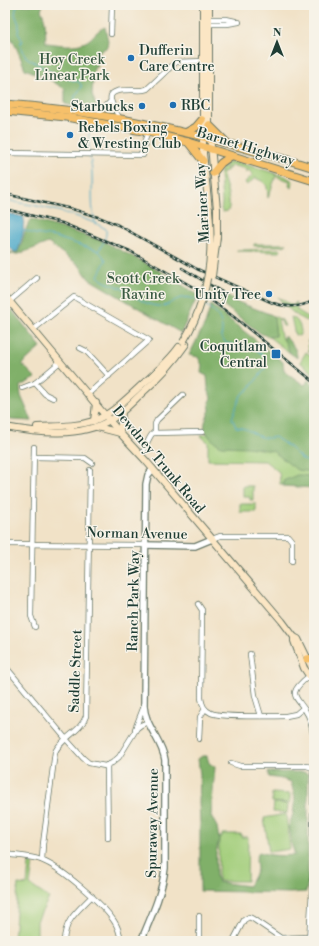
<svg xmlns="http://www.w3.org/2000/svg" width="319" height="946" viewBox="0 0 319 946" font-family="'Libre Bodoni',serif">
<style>
.green{fill:#a1cd79;stroke:#608556}
.forest{fill:#80b069;stroke:#50764e}
.water{fill:#4aa8c9;stroke:#34727e}
.lines{fill:none;stroke-linecap:round;stroke-linejoin:round}
.stream{stroke:#4aa8c9;stroke-width:1}
.minor-casing{stroke:#687767;stroke-width:6}
.tertiary-casing{stroke:#687767;stroke-width:8}
.secondary-casing{stroke:#687767;stroke-width:8}
.primary-casing{stroke:#687767;stroke-width:9}
.minor{stroke:#fff;stroke-width:4.5}
.tertiary{stroke:#fff;stroke-width:5.5}
.secondary{stroke:#fbe6c4;stroke-width:6}
.primary{stroke:#f6c06b;stroke-width:7}
.rail-casing{stroke:#1f3d34;stroke-width:2.5}
.rail{stroke:#f7f3e8;stroke-width:1;stroke-dasharray:3;stroke-linecap:butt}
.secondary-bridge-casing{stroke:#687767;stroke-width:8;stroke-linecap:butt}
.secondary-bridge{stroke:#fbe6c4;stroke-width:6}
.poi-dot{fill:#1f6fb2;stroke:#f7f3e8;stroke-width:1.5}
.labels{text-anchor:middle;stroke-width:3;stroke-linejoin:round;paint-order:stroke}
.poi-label{font-size:14px;fill:#1f3d34;stroke:#f7f3e8;text-anchor:start}
.park-label{font-size:14px;fill:#395a42;stroke:#f7f3e8}
.street-label{font-size:14px;fill:#1f3d34;stroke:#f7f3e8}
</style>
<rect width="100%" height="100%" fill="#f7f3e8"/>
<filter id="ink" filterUnits="userSpaceOnUse"><feTurbulence type="fractalNoise" baseFrequency=".025" numOctaves="2"/><feDisplacementMap in="SourceGraphic" scale="8" xChannelSelector="R" yChannelSelector="G"/><feConvolveMatrix kernelMatrix="1 2 1 2 8 2 1 2 1" color-interpolation-filters="sRGB"/></filter>
<filter id="wash" filterUnits="userSpaceOnUse"><feTurbulence type="fractalNoise" baseFrequency=".012" numOctaves="4" result="noise"/><feDisplacementMap in="SourceGraphic" scale="16" xChannelSelector="R" yChannelSelector="G"/><feGaussianBlur stdDeviation="0.9" result="paint"/><feColorMatrix in="noise" values="0 0 0 0 0 0 0 0 0 0 0 0 0 0 0 0 0 1.4 0 .05"/><feComposite in="paint" operator="in"/></filter>
<g filter="url(#wash)">
<rect width="100%" height="100%" fill="#f1e2c7"/>
<g class="green">
<path d="M230,162H237L274,173L276,176L268,198C267,187 269,183 255,178L247,185L245,182L253,175L249,170L246,172V169L231,165L229,169L224,165Z"/>
<path d="M223,166L228,170L222,173C225,183 232,203 228,211L223,212L221,210L222,203L220,174Z"/>
<polygon points="275,174 285,176 293,181 292,188 289,186 290,181 277,177"/>
<polygon points="254,244 287,244 283,246 254,246"/>
<polygon points="278,249 281,250 280,252 237,251 237,250"/>
<path d="M278,297L293,306L296,302L297,310L308,317L307,321C299,319 282,304 278,297Z"/>
<path d="M267,313L282,320L285,326H283L280,319L278,320C279,324 280,332 281,336C284,342 291,347 290,353L269,337L276,336L274,318Z"/>
<path d="M291,317C297,318 301,326 301,332L299,336L295,335Z"/>
<polygon points="311,337 314,337 314,355 307,350 309,348 307,345 309,344 307,342"/>
<polygon points="306,352 314,358 314,374 300,362"/>
<polygon points="209,434 312,436 312,446 314,449 314,485 280,484 279,472 265,461 208,460 208,442 200,435"/>
<polygon points="243,486 253,486 253,500 250,500 250,497 243,497"/>
<rect x="240" y="504" width="16" height="8"/>
<polygon points="272,793 290,794 290,803 272,802"/>
<polygon points="274,803 288,804 287,813 273,812"/>
<polygon points="286,814 290,849 269,852 264,818"/>
<polygon points="222,834 241,834 241,837 248,837 247,881 218,881 219,837 222,837"/>
<polygon points="29,863 33,863 30,885 49,898 37,921 37,941 14,941 18,884 27,885"/>
</g>
<g class="forest">
<path d="M5,5H43L41,10C47,21 45,31 46,43C59,44 78,49 90,39C95,34 98,30 105,27L108,41L107,47L95,55L98,67H94L92,94L97,109H87L65,104V89L47,78L25,69L17,49L5,26Z"/>
<path d="M31,219L103,241L153,267L198,295L181,333L89,279L79,265L48,243L19,254H5V252L17,253C24,242 24,229 31,219Z"/>
<polygon points="214,288 235,301 272,315 274,318 276,336 269,337 260,333 211,296"/>
<polygon points="5,301 41,347 22,364 36,378 20,386 21,396 32,421 12,420 5,418"/>
<polygon points="211,305 283,362 284,371 304,385 306,384 308,380 314,385 314,428 312,430 312,445 314,447 314,472 297,470 273,451 248,447 221,446 211,439 204,429 205,422 210,410 209,402 211,398 208,388 207,376 201,373 202,365 198,357 189,355 205,324"/>
<path d="M283,337H286C291,344 297,348 297,358L290,353Z"/>
<polygon points="297,475 302,475 314,477 314,488 283,486 283,481"/>
<path d="M202,756H207L209,763L215,767L211,816L217,827L219,839L216,853V877L218,882L249,886L257,870L256,859L259,852C271,856 282,856 295,855L291,843L289,825L293,814L295,798L291,782L282,779L269,777L268,772H304L308,774V881L306,892L290,893L200,891V823L199,802L200,775L198,759Z"/>
</g>
<polygon class="water" points="7,213 24,217 23,234 18,251 16,252 13,251 10,248 5,248 5,214"/>
<g class="lines">
<g class="stream">
<polyline points="17,5 15,14 19,24 18,33 22,40 20,44 26,57 45,69 64,78 77,81 80,83 82,87 75,96 75,101"/>
<polyline points="88,127 89,130 89,150"/>
<path d="M90,157C95,178 89,201 95,222"/>
<path d="M5,198C13,203 22,203 32,205C52,209 89,218 106,229C107,237 103,244 99,250"/>
<polyline points="23,230 35,234 55,237 99,251"/>
<path d="M99,251L106,260L98,276C105,284 110,283 119,287C132,292 142,305 158,306C173,308 176,290 199,301"/>
<path d="M203,304C217,312 225,321 221,337L226,343L255,349L262,354L266,361L264,370L249,389L241,395L232,418L236,427C252,428 259,442 275,437L289,447L302,459L314,465"/>
</g>
</g>
</g>
<g filter="url(#ink)">
<g class="lines">
<defs>
<g id="minor">
<polyline points="207,19 226,19 235,21"/>
<polyline points="207,24 227,24 239,22"/>
<polyline points="111,34 112,5"/>
<polyline points="98,114 111,101"/>
<path d="M119,118C117,113 114,108 112,103C104,86 133,91 143,90L147,89L176,62L205,61"/>
<polyline points="5,153 143,155 145,140 148,132"/>
<polyline points="10,301 37,278"/>
<polyline points="33,330 74,297 149,340 88,394"/>
<polyline points="80,348 86,351 109,376"/>
<polyline points="35,383 45,394 53,398"/>
<polyline points="22,388 35,383 60,362"/>
<polyline points="155,433 155,424 157,420 183,395"/>
<polyline points="34,447 31,616 35,627"/>
<path d="M141,456C146,449 147,439 153,433L202,432"/>
<polyline points="34,457 85,458 92,463"/>
<polyline points="212,539 220,536 288,536 292,541 292,561"/>
<polyline points="5,544 145,545"/>
<path d="M198,604L202,610L201,698C202,705 204,710 211,713C221,718 272,716 286,716L296,714L303,708"/>
<polyline points="250,654 255,696 261,716"/>
<polyline points="5,666 66,739 83,758 89,763 105,766 112,763 119,757 137,728 141,725 148,722"/>
<path d="M309,676C284,696 298,696 308,715C311,721 312,728 313,734V873L309,941"/>
<polyline points="135,729 144,706"/>
<polyline points="199,739 200,717 205,709"/>
<polyline points="231,763 240,766 307,766 313,768"/>
<polyline points="107,765 108,838"/>
<path d="M5,854C17,856 30,856 41,860C62,868 102,903 114,921C118,927 120,934 121,941"/>
<path d="M42,860L43,844L55,752C61,738 81,732 86,716L90,470"/>
<path d="M64,941C65,919 78,911 92,896"/>
<polyline points="199,941 199,916"/>
<polyline points="233,941 244,920 249,917 253,919 281,938 309,937"/>
</g>
<g id="tertiary">
<polyline points="145,545 195,546 212,539"/>
<path d="M141,941C151,917 162,894 165,868V760C162,740 145,726 144,706L146,484L148,475L153,469"/>
</g>
<g id="secondary">
<polyline points="203,5 203,153 209,210"/>
<polyline points="209,5 209,125 217,209 217,237"/>
<polyline points="5,296 120,433 146,461 282,621 294,637 298,639 314,672"/>
<polyline points="94,421 96,403"/>
<path d="M5,427C38,433 80,438 110,420C122,414 131,403 141,394C158,379 173,363 186,344"/>
<path d="M37,427C56,426 75,427 93,421C113,414 129,396 145,382C157,371 170,360 179,347"/>
<polyline points="97,427 120,433"/>
<polyline points="120,433 122,412"/>
<polyline points="294,637 294,641 304,668 314,683"/>
</g>
<g id="primary">
<path d="M5,104C94,110 177,128 261,153C279,158 297,162 314,168"/>
<polyline points="5,111 66,117 148,132 188,142 314,181"/>
<polyline points="209,125 226,142"/>
<polyline points="187,132 196,127 202,120"/>
<polyline points="188,142 203,161"/>
<polyline points="213,173 221,163 231,156"/>
<polyline points="307,659 314,658"/>
</g>
</defs>
<use href="#minor" class="minor-casing"/>
<use href="#tertiary" class="tertiary-casing"/>
<use href="#secondary" class="secondary-casing"/>
<use href="#primary" class="primary-casing"/>
<use href="#minor" class="minor"/>
<use href="#tertiary" class="tertiary"/>
<use href="#secondary" class="secondary"/>
<use href="#primary" class="primary"/>
<defs>
<g id="rail">
<path d="M5,194L72,209L101,218L118,225L197,269L273,303C288,308 301,308 314,300"/>
<polyline points="5,209 62,223 130,251 193,287 234,317 314,382"/>
<polyline points="182,268 222,292"/>
</g>
</defs>
<use href="#rail" class="rail-casing"/>
<use href="#rail" class="rail"/>
<defs>
<g id="secondary-bridge">
<polyline points="212,276 217,237"/>
<path d="M183,342C208,302 214,257 209,210"/>
</g>
</defs>
<use href="#secondary-bridge" class="secondary-bridge-casing"/>
<use href="#secondary-bridge" class="secondary-bridge"/>
</g>
</g>
<g class="poi-dot">
<circle cx="131" cy="58" r="4"/>
<circle cx="173" cy="105" r="4"/>
<circle cx="142" cy="106" r="4"/>
<circle cx="70" cy="135" r="4"/>
<circle cx="269" cy="294" r="4"/>
<rect x="271" y="349" width="10" height="10" rx="2"/>
</g>
<g class="labels">
<g class="poi-label">
<text x="139" y="55">Dufferin<tspan x="139" dy="16">Care Centre</tspan></text>
<text x="181" y="110">RBC</text>
<text x="134" y="111" text-anchor="end">Starbucks</text>
<text x="78" y="132">Rebels Boxing<tspan x="78" dy="16">&amp; Wresting Club</tspan></text>
<text x="261" y="299" text-anchor="end">Unity Tree</text>
<text x="267" y="351" text-anchor="end">Coquitlam<tspan x="267" dy="16">Central</tspan></text>
</g>
<g class="park-label">
<text x="72" y="64">Hoy Creek<tspan x="72" dy="16">Linear Park</tspan></text>
<text x="143" y="283">Scott Creek<tspan x="143" dy="16">Ravine</tspan></text>
</g>
<g class="street-label">
<text transform="translate(246 146) rotate(17)" y="5">Barnet Highway</text>
<text transform="translate(202 203) rotate(-93)" y="5">Mariner Way</text>
<text transform="translate(159 459) rotate(50)" y="5">Dewdney Trunk Road</text>
<text transform="translate(137 533) rotate(1)" y="5">Norman Avenue</text>
<text transform="translate(133 601) rotate(-89)" y="5">Ranch Park Way</text>
<text transform="translate(75 671) rotate(-88)" y="5">Saddle Street</text>
<text transform="translate(152 823) rotate(-89)" y="5">Spuraway Avenue</text>
</g>
</g>
<rect width="319" height="946" fill="none" stroke="#f7f3e8" stroke-width="20"/>
<g transform="translate(277 42)" stroke="#f7f3e8" stroke-width="3" paint-order="stroke">
<path d="M0-3L7 15L0 10L-7 15Z" fill="#1f3d34"/>
<text y="-6" font-size="11" font-weight="bold" text-anchor="middle" fill="#1f3d34">N</text>
</g>
</svg>
